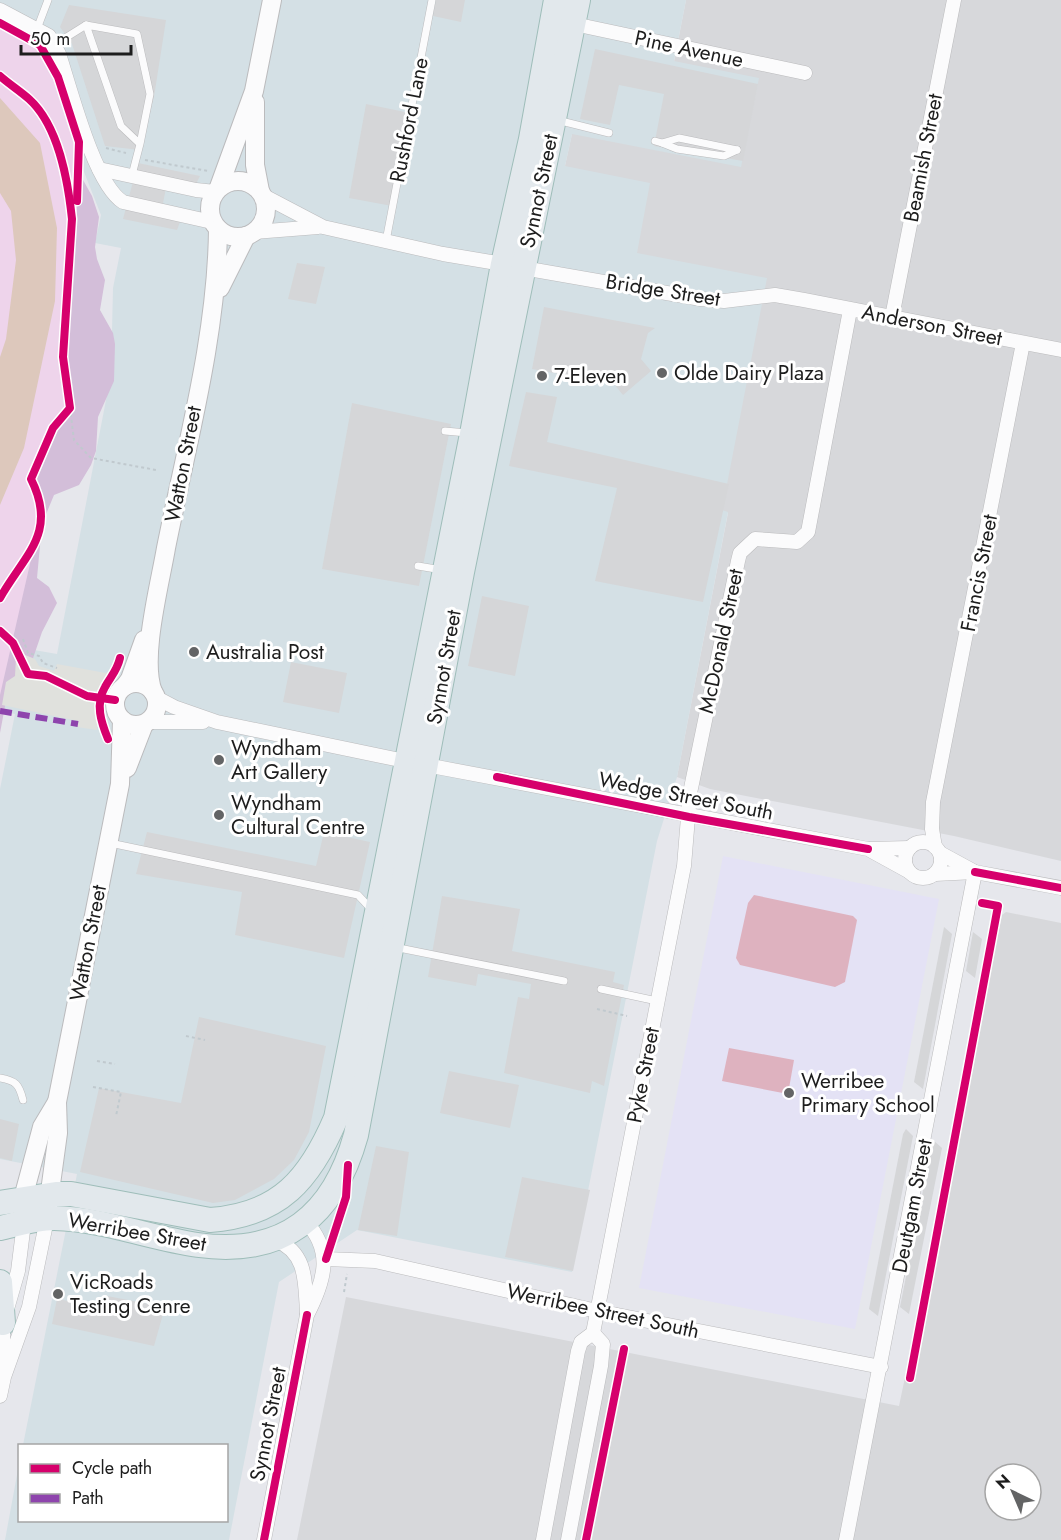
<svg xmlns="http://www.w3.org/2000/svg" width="1061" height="1540" viewBox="0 0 1061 1540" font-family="Jost,sans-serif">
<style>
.residential{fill:#d7d8db;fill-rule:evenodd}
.commercial{fill:#d4e0e5}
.education{fill:#e4e2f5}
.forest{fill:#d3bed9}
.park{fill:#eed4eb}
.pitch{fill:#deb2bf}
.parking{fill:#d5d6d8}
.plaza{fill:#e0e1dd}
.water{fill:#ddc8bc}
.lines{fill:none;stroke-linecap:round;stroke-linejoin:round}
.service-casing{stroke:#bbbbbd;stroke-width:8}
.minor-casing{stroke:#bbbbbd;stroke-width:15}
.tertiary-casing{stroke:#bbbbbd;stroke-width:20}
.trunk-casing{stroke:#9ebdb9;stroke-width:26}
.path{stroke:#c0c9ce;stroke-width:2;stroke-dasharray:3 3;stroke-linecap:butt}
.service{stroke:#fbfbfc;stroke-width:7}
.minor{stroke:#fbfbfc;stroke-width:14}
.tertiary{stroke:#fbfbfc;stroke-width:18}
.trunk{stroke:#e2e8ec;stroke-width:24}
.quiet{stroke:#8e44ad;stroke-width:6;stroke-dasharray:12 6;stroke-linecap:butt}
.cycleway-casing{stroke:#fff;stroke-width:11}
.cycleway{stroke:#d6006c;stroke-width:8}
.poi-dot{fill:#636465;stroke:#fff;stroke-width:2}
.labels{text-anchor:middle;stroke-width:6;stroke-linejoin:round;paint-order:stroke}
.street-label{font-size:21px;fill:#1d1d1d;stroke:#fff}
.poi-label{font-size:21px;fill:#1d1d1d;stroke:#fff;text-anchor:start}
</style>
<rect width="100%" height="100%" fill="#e6e7ec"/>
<g class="residential">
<polygon points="686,0 1061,0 1061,861 954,836 710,789 677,777 728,513 722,511 636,253 565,166 572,134 674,62"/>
<path d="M1006,912L1061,923V1540H297L346,1297L899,1406L1002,915ZM995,1474H1031V1510H995Z"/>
</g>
<polygon class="commercial" points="0,0 686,0 674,61 759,78 741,167 572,134 565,166 650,183 637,253 767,278 722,510 728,512 677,777 657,841 572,1272 357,1230 279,1282 229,1540 5,1540 19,1464 20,1520 226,1520 226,1446 23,1445 77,1174 0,1159 0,789 15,714 0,711 11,646 57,654 111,374 113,288 121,248 95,243 101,215 73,144 0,28"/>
<polygon class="education" points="723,856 939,899 855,1329 639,1288"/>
<polygon class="forest" points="0,63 73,162 92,196 99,217 95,247 97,259 105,280 100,310 113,333 115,344 114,381 98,417 96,451 91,465 79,485 54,495 42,524 37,578 49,587 57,603 42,632 30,667 6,701 0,733"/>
<polygon class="park" points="0,23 40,45 58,77 79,142 76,239 71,244 63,357 70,408 53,428 31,478 43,507 0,695"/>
<g class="pitch">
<polygon points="754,895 853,916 857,920 845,982 835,987 740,965 736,958 748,903"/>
<polygon points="729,1048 794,1060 788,1094 722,1081"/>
</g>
<g class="parking">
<polygon points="436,0 465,0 461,22 433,16"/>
<polygon points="69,5 166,20 154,97 140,150 105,146 72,44 60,27"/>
<polygon points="595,49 758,84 743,161 654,146 664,94 619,85 610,125 580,119"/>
<polygon points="366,104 410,113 392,206 349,198"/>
<polygon points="138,163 200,176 192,192 166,188 162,208 184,211 177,230 123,219"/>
<polygon points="297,263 325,267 316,304 288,299"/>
<polygon points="544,307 655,328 648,333 641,359 651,371 623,395 614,384 532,369"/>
<polygon points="526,392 557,397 547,442 729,484 703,602 595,581 617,488 509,466"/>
<polygon points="352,403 451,424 419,586 322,569"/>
<polygon points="482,596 529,606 515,676 468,666"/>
<polygon points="291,662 347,673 339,713 283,702"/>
<polygon points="147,832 316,866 324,832 370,842 344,958 235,935 242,892 136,874"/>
<polygon points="442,896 520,909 512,951 615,972 613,982 624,985 604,1086 592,1081 590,1093 504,1073 518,997 529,999 531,984 478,974 476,986 428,977"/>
<polygon points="944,927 952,934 923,1089 914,1082"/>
<polygon points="973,932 982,939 975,978 966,971"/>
<polygon points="199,1017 326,1046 309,1132 294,1160 274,1179 235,1200 213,1203 80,1172 99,1088 181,1103"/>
<polygon points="449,1071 519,1085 510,1128 440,1113"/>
<polygon points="0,1119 19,1124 12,1161 0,1158"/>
<polygon points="906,1129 913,1136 878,1316 869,1309 903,1134"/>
<polygon points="933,1140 942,1148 909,1314 900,1307"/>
<polygon points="376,1146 409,1152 397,1236 358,1230"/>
<polygon points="522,1177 590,1190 573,1271 505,1257"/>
<polygon points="107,1296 165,1307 154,1346 52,1324 57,1299 105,1307"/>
</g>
<polygon class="plaza" points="25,655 35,659 39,666 54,671 57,664 111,674 102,685 97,700 97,730 77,727 78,721 2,705 6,682 15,676 16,658"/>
<polygon class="water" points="0,98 40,143 57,228 55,301 24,448 0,505 0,357 6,339 16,260 11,211 0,193"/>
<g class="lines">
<defs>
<g id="service">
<polyline points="37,29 48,0"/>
<polyline points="54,45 86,25"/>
<polyline points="557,120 609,133"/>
<polyline points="655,141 662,143 679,138 737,150"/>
<polyline points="662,143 677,149 724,156 737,150"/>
<polyline points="132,175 140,144 121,126 86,25 137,34 150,94 140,144"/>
<polyline points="386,241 432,0"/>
<polyline points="445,431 467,433"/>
<polyline points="418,566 442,570"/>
<polyline points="110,843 358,895 372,910"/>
<polyline points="394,947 564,981"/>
<polyline points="601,989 657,1001"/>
<path d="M0,1078C16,1081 19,1084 23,1100"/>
</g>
<g id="minor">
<path d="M0,10L49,36L59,54C70,87 94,184 123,202L212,222"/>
<polyline points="574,24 805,73"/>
<polyline points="99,169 196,190 215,192"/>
<polyline points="262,195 323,227 443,254 503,264"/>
<polyline points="254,232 318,227"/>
<polyline points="523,268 701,299 724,301 775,295 804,300 1061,350"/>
<polyline points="892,317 954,0"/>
<polyline points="155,697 174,707 217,722 405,761"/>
<polyline points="147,722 203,722"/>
<polyline points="426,765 868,849 908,871"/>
<circle cx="923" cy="860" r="18"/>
<polyline points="935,847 932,829 933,802 1023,343"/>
<polyline points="870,849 909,848"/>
<polyline points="940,853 975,872 1061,888"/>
<polyline points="935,874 975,872"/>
<path d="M275,1240C308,1252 305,1284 307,1313"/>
<polyline points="326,1259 375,1261 597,1311 881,1367"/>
<polyline points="3,1372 3,1323 18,1271 24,1223"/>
<polyline points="0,1396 4,1377 29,1307 47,1219"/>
<path d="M264,1540L307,1315C324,1282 334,1252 306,1222"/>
<polyline points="543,1540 578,1351 581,1342 593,1333 684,866 690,793 738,561 740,553 755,539 797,542 808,532 850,310"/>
<polyline points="568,1540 601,1366 603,1344 593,1333"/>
<polyline points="846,1540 975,872"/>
</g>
<g id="tertiary">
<polyline points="255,102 255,165 260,191"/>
<circle cx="238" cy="209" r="28"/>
<polyline points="219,187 254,91 272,0"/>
<polyline points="220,288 246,236"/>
<circle cx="136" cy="704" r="21"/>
<polyline points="125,686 130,679 144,640"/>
<path d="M153,692C140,658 160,584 166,548C187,443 217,336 218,229"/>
<polyline points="127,768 144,724"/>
<polyline points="48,1206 58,1133 57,1102 120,784 122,720"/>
<polyline points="23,1210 23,1198 42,1127 57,1102"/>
</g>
<g id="trunk">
<path d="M0,1203L56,1194H71L210,1220C280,1215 310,1179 336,1118L472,434L503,264L531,139L556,0"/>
<path d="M0,1228C17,1224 37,1218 54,1218C103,1219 150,1238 198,1245C284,1257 334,1215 356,1135L462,572L578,0"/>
<polyline points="0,1282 3,1323"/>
</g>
</defs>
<use href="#service" class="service-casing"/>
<use href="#minor" class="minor-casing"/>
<use href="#tertiary" class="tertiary-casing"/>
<use href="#trunk" class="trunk-casing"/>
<g class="path">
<polyline points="106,148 126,153"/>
<polyline points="145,160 208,171"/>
<polyline points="70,408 74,440 91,458 156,470"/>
<polyline points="23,639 28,653 39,656 43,663 57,668"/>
<polyline points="597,1009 627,1016"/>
<polyline points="186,1036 205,1040"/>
<polyline points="97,1061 115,1064"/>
<polyline points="93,1087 121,1092 116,1116"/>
<polyline points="344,1292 347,1274"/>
</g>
<use href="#service" class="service"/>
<use href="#minor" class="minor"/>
<use href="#tertiary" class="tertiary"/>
<use href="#trunk" class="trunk"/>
<polyline class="quiet" points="0,711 78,724"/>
<defs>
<g id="cycleway">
<polyline points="0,23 40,45 58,77 79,142 77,201"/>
<path d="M0,76C9,84 20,91 29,99C59,126 68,181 72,219L63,357L70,408L53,428L31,479C58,533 25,554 0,598"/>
<polyline points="0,631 13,643 28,674 46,676 87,696 115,700"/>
<path d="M108,739C101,722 95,704 105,687C111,676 117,671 120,658"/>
<polyline points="497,777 689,817 868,849"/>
<polyline points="975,872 1061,888"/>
<polyline points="326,1259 346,1197 348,1165"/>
<polyline points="910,1378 998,906 982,903"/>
<polyline points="264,1540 307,1315"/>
<polyline points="586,1540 624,1349"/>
</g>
</defs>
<use href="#cycleway" class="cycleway-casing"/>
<use href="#cycleway" class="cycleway"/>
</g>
<g class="poi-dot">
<circle cx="662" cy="373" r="6"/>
<circle cx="542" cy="376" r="6"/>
<circle cx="194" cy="652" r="6"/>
<circle cx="219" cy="760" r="6"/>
<circle cx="219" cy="815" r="6"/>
<circle cx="789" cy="1093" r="6"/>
<circle cx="58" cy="1294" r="6"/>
</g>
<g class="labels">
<g class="street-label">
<text transform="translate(689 49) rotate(12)" y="7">Pine Avenue</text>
<text transform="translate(409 120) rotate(-79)" y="7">Rushford Lane</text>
<text transform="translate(923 158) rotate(-79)" y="7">Beamish Street</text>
<text transform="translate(539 191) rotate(-78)" y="7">Synnot Street</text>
<text transform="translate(663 290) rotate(9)" y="7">Bridge Street</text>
<text transform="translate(932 325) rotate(11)" y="7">Anderson Street</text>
<text transform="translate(183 464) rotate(-79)" y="7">Watton Street</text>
<text transform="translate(979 573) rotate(-79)" y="7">Francis Street</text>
<text transform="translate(721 641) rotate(-78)" y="7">McDonald Street</text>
<text transform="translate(444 667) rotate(-80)" y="7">Synnot Street</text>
<text transform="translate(686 796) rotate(11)" y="7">Wedge Street South</text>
<text transform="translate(88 943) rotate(-79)" y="7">Watton Street</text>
<text transform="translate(643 1075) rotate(-79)" y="7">Pyke Street</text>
<text transform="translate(912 1206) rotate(-79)" y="7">Deutgam Street</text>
<text transform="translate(137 1232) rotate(10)" y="7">Werribee Street</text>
<text transform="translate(603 1311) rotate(12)" y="7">Werribee Street South</text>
<text transform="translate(268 1424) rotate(-79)" y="7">Synnot Street</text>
</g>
<g class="poi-label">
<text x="674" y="380">Olde Dairy Plaza</text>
<text x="554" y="383">7-Eleven</text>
<text x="206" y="659">Australia Post</text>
<text x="231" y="755">Wyndham<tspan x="231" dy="24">Art Gallery</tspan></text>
<text x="231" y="810">Wyndham<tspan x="231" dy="24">Cultural Centre</tspan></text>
<text x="801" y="1088">Werribee<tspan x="801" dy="24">Primary School</tspan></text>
<text x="70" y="1289">VicRoads<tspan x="70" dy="24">Testing Cenre</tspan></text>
</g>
</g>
<rect x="18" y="1444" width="210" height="78" fill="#ffffff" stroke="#a5a5a5" stroke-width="1.5"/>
<rect x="30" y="1464" width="30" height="9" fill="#d6006c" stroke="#a5a5a5" stroke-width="1.5"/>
<text x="72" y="1474" font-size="18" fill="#1d1d1d">Cycle path</text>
<rect x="30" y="1494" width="30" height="9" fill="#8e44ad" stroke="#a5a5a5" stroke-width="1.5"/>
<text x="72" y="1504" font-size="18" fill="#1d1d1d">Path</text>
<g transform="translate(1013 1492) rotate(316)"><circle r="28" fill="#ffffff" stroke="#a5a5a5" stroke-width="1.5"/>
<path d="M0-4.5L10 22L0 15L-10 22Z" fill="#636465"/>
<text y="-9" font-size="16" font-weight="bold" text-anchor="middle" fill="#1d1d1d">N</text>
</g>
<path d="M21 45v9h110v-9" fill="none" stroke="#1d1d1d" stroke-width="3"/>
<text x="30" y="45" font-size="18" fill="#1d1d1d" stroke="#ffffff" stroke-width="4.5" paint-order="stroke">50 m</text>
</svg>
